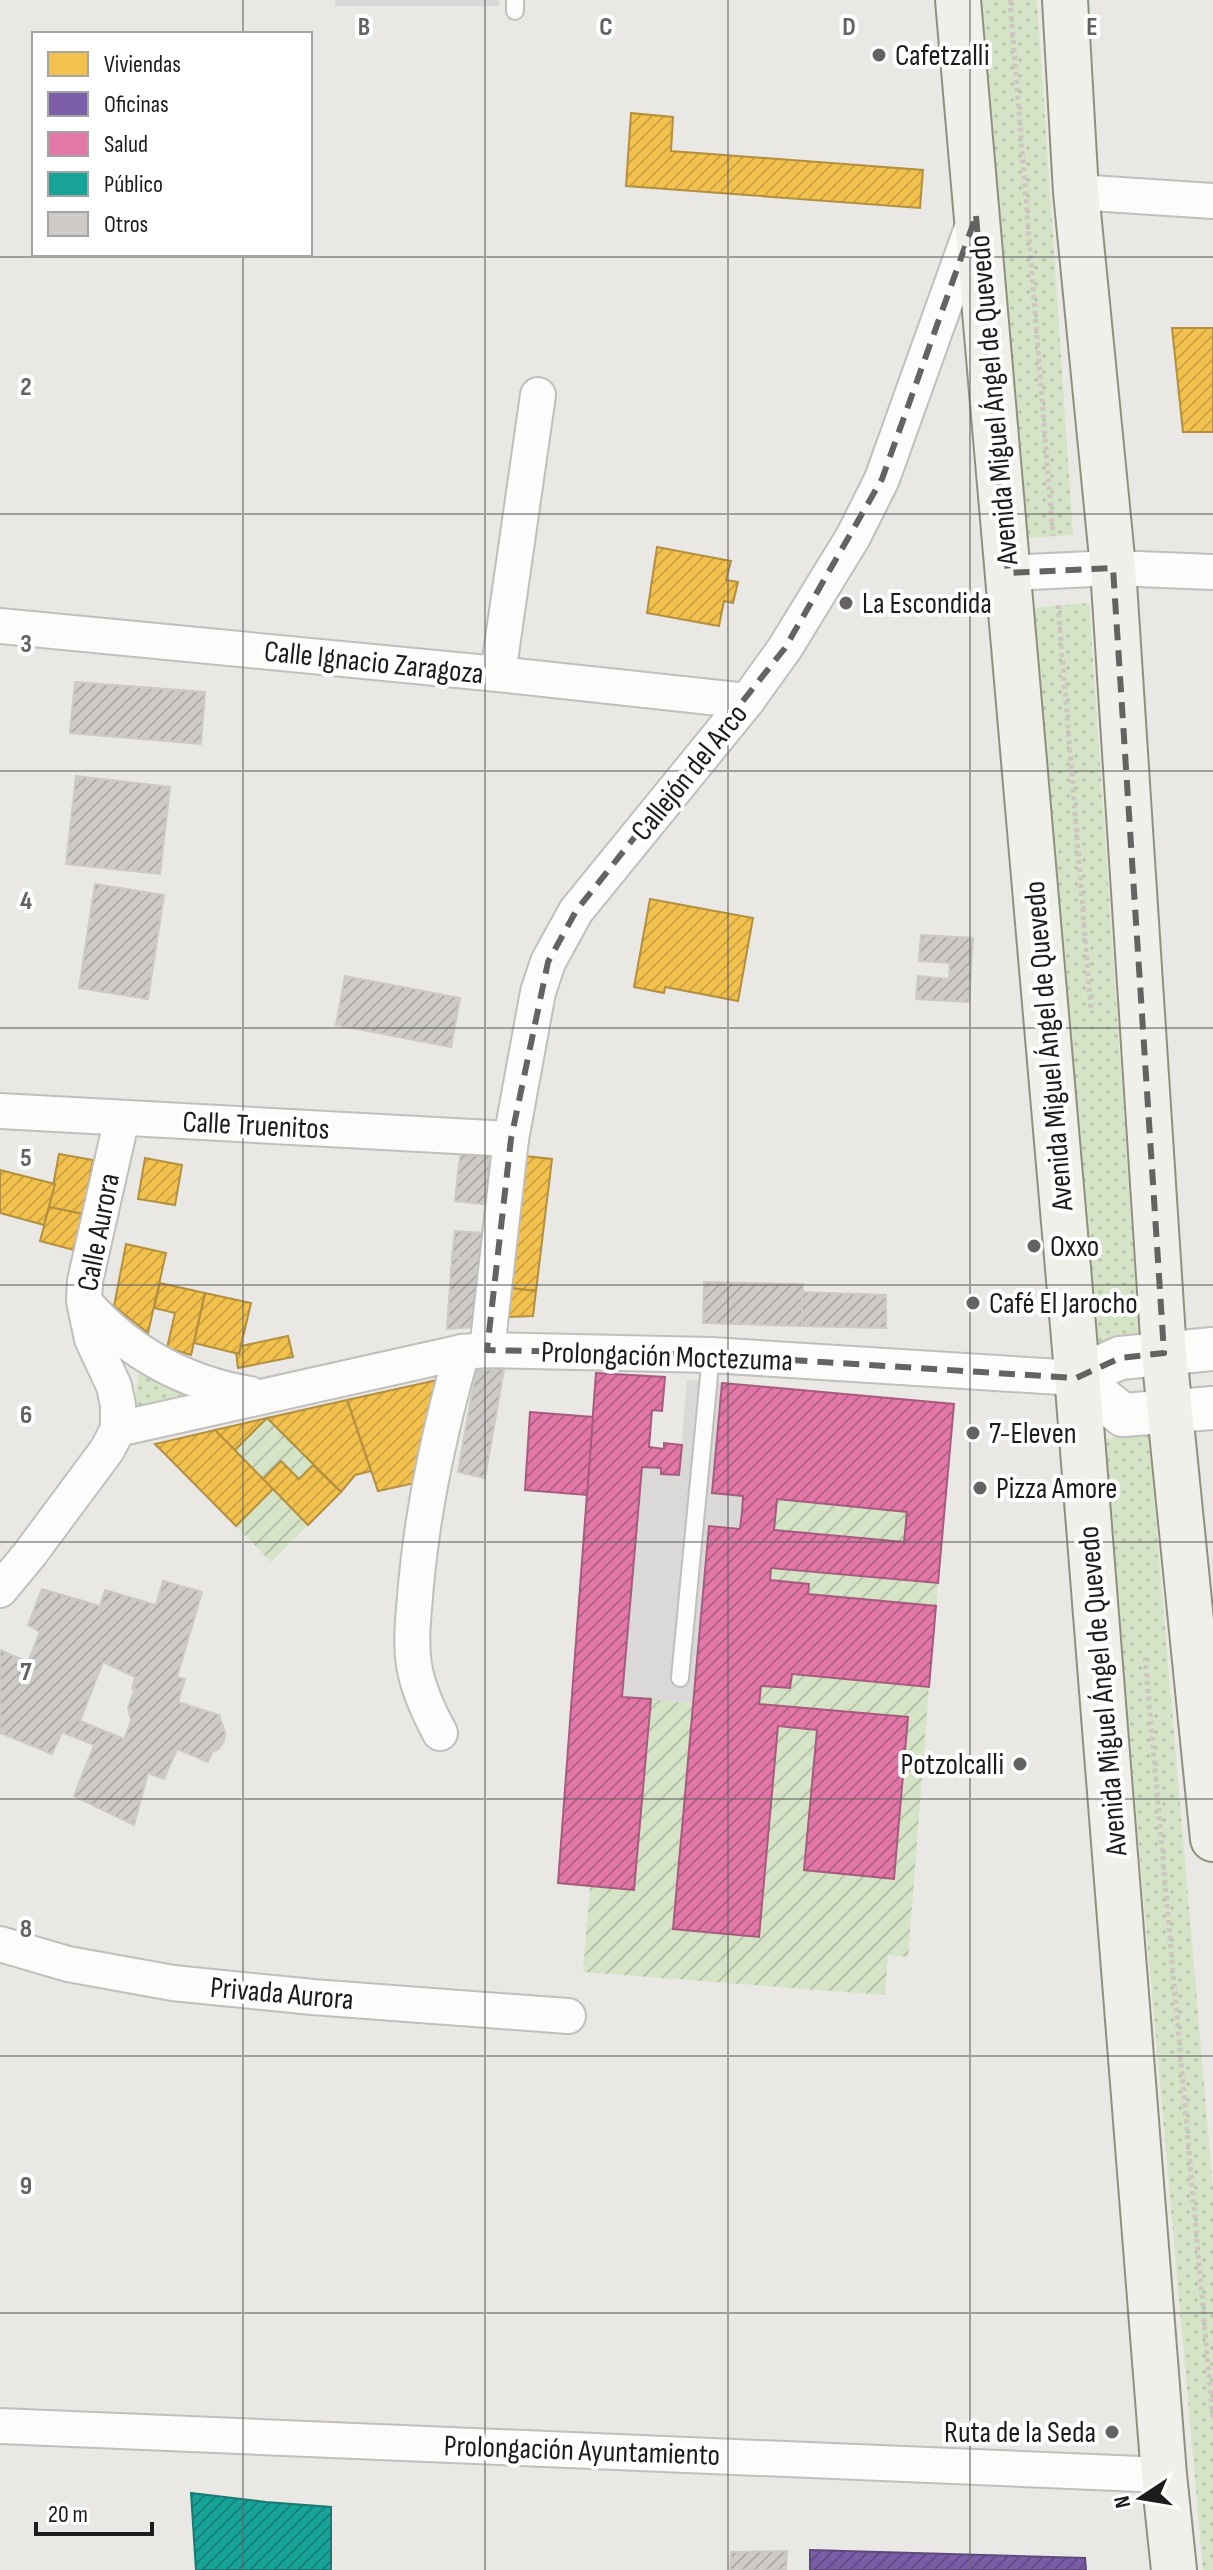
<svg xmlns="http://www.w3.org/2000/svg" width="1213" height="2570" viewBox="0 0 1213 2570" font-family="'Sofia Sans Condensed',sans-serif">
<style>
.grass{fill:url(#grass-dots)}
.garden{fill:url(#garden-furrows)}
.parking{fill:#dad9d8}
.homes{fill:url(#homes-hatch);stroke:#b2903f;stroke-width:2}
.offices{fill:url(#offices-hatch);stroke:#5e4a7d;stroke-width:2}
.health{fill:url(#health-hatch);stroke:#a75c7e;stroke-width:2;fill-rule:evenodd}
.public{fill:url(#public-hatch);stroke:#187a73;stroke-width:2}
.building{fill:url(#building-hatch);stroke:#cdcac6;stroke-width:2;fill-rule:evenodd}
.lines{fill:none;stroke-linecap:round;stroke-linejoin:round}
.service-casing{stroke:#c0bfbd;stroke-width:20}
.minor-casing{stroke:#c0bfbd;stroke-width:38}
.tertiary-casing{stroke:#c0bfbd;stroke-width:46}
.secondary-casing{stroke:#8f917f;stroke-width:48}
.path{stroke:#cfc5c3;stroke-width:5;stroke-dasharray:4 4;stroke-linecap:butt}
.service{stroke:#fcfcfb;stroke-width:16}
.minor{stroke:#fcfcfb;stroke-width:34}
.tertiary{stroke:#fcfcfb;stroke-width:42}
.secondary{stroke:#f0f0ea;stroke-width:44}
.marked{fill:none;stroke:#646362;stroke-width:6;stroke-dasharray:16 10;stroke-linejoin:round}
.grid{fill:none;stroke:#646362;stroke-width:2;stroke-opacity:0.55}
.poi-dot{fill:#646362;stroke:#fff;stroke-width:3}
.labels{text-anchor:middle;stroke-width:8;stroke-linejoin:round;paint-order:stroke}
.poi-label{font-size:30px;fill:#1c1c1c;stroke:#fff;text-anchor:start}
.street-label{font-size:30px;fill:#1c1c1c;stroke:#fff}
.grid-label{font-size:26px;text-anchor:middle;font-weight:bold;fill:#646362;stroke:#fff;stroke-width:8;stroke-linejoin:round;paint-order:stroke}
</style>
<defs>
<pattern id="grass-dots" width="8" height="8" patternUnits="userSpaceOnUse" patternTransform="scale(2)"><rect width="8" height="8" fill="#d5e4c6"/><path d="M2 2h.1M6 6h.1" fill="none" stroke="#b6c3aa" stroke-width="1.8" stroke-linecap="round"/></pattern>
<pattern id="garden-furrows" width="10" height="10" patternUnits="userSpaceOnUse" patternTransform="scale(2)"><rect width="10" height="10" fill="#d5e4c6"/><path d="M-1 1l2-2M0 10L10 0M9 11l2-2" fill="none" stroke="#b6c3aa"/></pattern>
<pattern id="homes-hatch" width="6" height="6" patternUnits="userSpaceOnUse" patternTransform="scale(2)"><rect width="6" height="6" fill="#f2c14e"/><path d="M-1 1l2-2M0 6l6-6M5 7l2-2" fill="none" stroke="#cfa544"/></pattern>
<pattern id="offices-hatch" width="6" height="6" patternUnits="userSpaceOnUse" patternTransform="scale(2)"><rect width="6" height="6" fill="#7b5ea7"/><path d="M-1 1l2-2M0 6l6-6M5 7l2-2" fill="none" stroke="#644d87"/></pattern>
<pattern id="health-hatch" width="6" height="6" patternUnits="userSpaceOnUse" patternTransform="scale(2)"><rect width="6" height="6" fill="#e377a8"/><path d="M-1 1l2-2M0 6l6-6M5 7l2-2" fill="none" stroke="#b76188"/></pattern>
<pattern id="public-hatch" width="6" height="6" patternUnits="userSpaceOnUse" patternTransform="scale(2)"><rect width="6" height="6" fill="#17a398"/><path d="M-1 1l2-2M0 6l6-6M5 7l2-2" fill="none" stroke="#14847b"/></pattern>
<pattern id="building-hatch" width="6" height="6" patternUnits="userSpaceOnUse" patternTransform="scale(2)"><rect width="6" height="6" fill="#cdcac7"/><path d="M-1 1l2-2M0 6l6-6M5 7l2-2" fill="none" stroke="#afadaa"/></pattern>
</defs>
<rect width="100%" height="100%" fill="#eae8e4"/>
<g class="grass">
<polygon points="981,0 1037,0 1073,535 1027,538"/>
<polygon points="1089,603 1139,1337 1098,1344 1032,608"/>
<polygon points="139,1374 188,1394 133,1408"/>
<polygon points="1148,1430 1213,2189 1213,2570 1203,2570 1103,1440"/>
</g>
<g class="garden">
<polygon points="267,1418 313,1465 299,1479 263,1479 234,1451"/>
<polygon points="273,1489 308,1525 271,1562 236,1526"/>
<polygon points="777,1499 907,1512 904,1542 774,1530"/>
<polygon points="771,1568 938,1583 936,1606 808,1594 809,1584 770,1580"/>
<polygon points="792,1674 929,1687 908,1957 888,1955 885,1995 583,1972 590,1886 634,1890 651,1699 693,1703 759,1937 778,1726 817,1730 805,1870 894,1878 908,1718 759,1704 761,1686 790,1688"/>
</g>
<g class="parking">
<rect x="335" y="0" width="164" height="6"/>
<polygon points="687,1380 722,1383 712,1493 743,1496 740,1529 709,1527 693,1703 622,1697 642,1467 661,1468 679,1475"/>
</g>
<g class="homes">
<polygon points="631,113 673,117 671,151 923,170 920,208 626,186"/>
<polygon points="1172,328 1213,328 1213,432 1183,432"/>
<polygon points="657,547 731,561 726,580 738,582 733,603 724,601 719,626 647,613"/>
<polygon points="650,899 753,918 738,1001 665,987 664,993 634,987"/>
<polygon points="59,1154 93,1160 83,1214 49,1207"/>
<polygon points="525,1156 552,1159 536,1291 509,1288"/>
<polygon points="145,1158 182,1165 175,1205 138,1199"/>
<polygon points="0,1170 55,1184 44,1225 0,1213"/>
<polygon points="49,1207 83,1214 74,1250 40,1241"/>
<polygon points="126,1244 166,1253 148,1333 114,1306"/>
<polygon points="160,1283 205,1293 191,1355 167,1348 175,1313 154,1308"/>
<polygon points="509,1288 536,1291 533,1316 506,1317"/>
<polygon points="205,1293 251,1303 239,1354 194,1343"/>
<polygon points="288,1336 293,1357 238,1368 236,1353 239,1354 241,1346"/>
<polygon points="437,1380 415,1483 378,1491 347,1400"/>
<polygon points="347,1400 371,1471 355,1475 341,1492 267,1418"/>
<polygon points="267,1418 234,1451 215,1430"/>
<polygon points="215,1430 273,1489 236,1526 155,1444"/>
<polygon points="281,1461 299,1479 313,1465 341,1492 308,1525 263,1479"/>
</g>
<polygon class="offices" points="810,2550 1085,2558 1086,2570 810,2570"/>
<g class="health">
<polygon points="596,1373 665,1377 662,1411 652,1410 649,1447 664,1449 664,1443 682,1445 679,1475 661,1474 661,1468 642,1467 622,1697 651,1699 634,1890 558,1883"/>
<path d="M722,1383L954,1404L938,1583L771,1568L770,1580L809,1584L808,1594L936,1606L929,1687L792,1674L790,1688L761,1686L759,1704L908,1717L894,1879L804,1870L817,1730L778,1726L759,1937L673,1929L709,1526L740,1529L742,1512L743,1496L712,1493ZM777,1499L907,1512L904,1542L774,1530Z"/>
<polygon points="530,1412 593,1417 587,1495 525,1490"/>
</g>
<polygon class="public" points="191,2493 266,2502 331,2507 331,2570 196,2570"/>
<g class="building">
<polygon points="75,682 205,692 201,744 70,733"/>
<polygon points="76,776 170,787 160,874 66,864"/>
<polygon points="95,884 164,895 148,999 79,988"/>
<polygon points="921,935 973,938 969,1002 916,999 918,976 949,979 950,963 919,961"/>
<polygon points="345,976 460,998 451,1047 336,1025"/>
<polygon points="461,1146 498,1150 492,1205 455,1201"/>
<polygon points="455,1231 483,1233 480,1260 452,1257"/>
<polygon points="452,1257 480,1260 475,1327 447,1329"/>
<polygon points="704,1282 803,1284 802,1326 703,1323"/>
<polygon points="802,1292 886,1295 886,1328 802,1326"/>
<polygon points="504,1369 485,1478 458,1472 476,1371"/>
<path d="M163,1581L202,1592L177,1677L185,1679L178,1702L219,1715L225,1732L224,1741L219,1749L212,1752L208,1762L177,1749L164,1779L148,1773L134,1825L74,1796L94,1745L62,1732L52,1754L0,1733V1650L28,1662L40,1632L28,1625L42,1589L100,1606L105,1590L156,1605ZM103,1662L135,1677L132,1689H135L128,1707L131,1721L124,1739L80,1721Z"/>
<polygon points="787,2551 786,2570 730,2570 731,2552"/>
</g>
<g class="lines">
<defs>
<g id="service">
<polyline points="515,11 515,0"/>
<polyline points="680,1678 711,1355"/>
</g>
<g id="minor">
<polyline points="1076,192 1213,201"/>
<polyline points="1008,573 1113,568 1213,572"/>
<polyline points="0,626 498,674 747,701"/>
<polyline points="498,674 538,395"/>
<polyline points="0,1111 511,1139"/>
<path d="M87,1305C131,1354 185,1383 250,1394"/>
<polyline points="487,1350 511,1139 538,992 548,962 576,911 747,701 785,648 853,537 882,479 974,222"/>
<polyline points="118,1429 462,1352 487,1350 711,1355 1076,1378"/>
<polyline points="0,1590 29,1555 107,1450 118,1429 118,1405 114,1386 92,1339 84,1301 85,1281 122,1118"/>
<path d="M440,1733C428,1711 418,1689 414,1665C410,1639 414,1611 416,1585C423,1506 440,1429 462,1352"/>
<polyline points="0,1944 68,1964 173,1983 313,1997 568,2016"/>
<polyline points="0,2426 1164,2475"/>
</g>
<polyline id="tertiary" points="1213,1349 1120,1358 1076,1378 1123,1415 1213,1408"/>
<g id="secondary">
<polyline points="958,0 1075,1349 1164,2475 1174,2570"/>
<polyline points="1065,0 1076,192 1113,568 1164,1353 1213,1839"/>
</g>
</defs>
<use href="#service" class="service-casing"/>
<use href="#minor" class="minor-casing"/>
<use href="#tertiary" class="tertiary-casing"/>
<use href="#secondary" class="secondary-casing"/>
<g class="path">
<polyline points="1010,0 1053,536"/>
<polyline points="1058,605 1091,1010"/>
<polyline points="1145,1657 1213,2421"/>
</g>
<use href="#service" class="service"/>
<use href="#minor" class="minor"/>
<use href="#tertiary" class="tertiary"/>
<use href="#secondary" class="secondary"/>
</g>
<path class="marked" d="M976,216L1008,573L1113,568L1164,1353L1120,1358L1076,1378L711,1355L487,1350L511,1139L548,962L576,911L785,648L882,479Z"/>
<path class="grid" d="M243,0V34M485,0V2570M728,0V2570M970,0V2570M243,254V2570M0,257H1213M0,514H1213M0,771H1213M0,1028H1213M0,1285H1213M0,1542H1213M0,1799H1213M0,2056H1213M0,2313H1213"/>
<g class="poi-dot">
<circle cx="879" cy="55" r="8"/>
<circle cx="846" cy="603" r="8"/>
<circle cx="1034" cy="1246" r="8"/>
<circle cx="973" cy="1303" r="8"/>
<circle cx="973" cy="1433" r="8"/>
<circle cx="980" cy="1488" r="8"/>
<circle cx="1020" cy="1764" r="8"/>
<circle cx="1112" cy="2432" r="8"/>
</g>
<g class="labels">
<g class="poi-label">
<text x="895" y="65">Cafetzalli</text>
<text x="862" y="613">La Escondida</text>
<text x="1050" y="1256">Oxxo</text>
<text x="989" y="1313">Café El Jarocho</text>
<text x="989" y="1443">7-Eleven</text>
<text x="996" y="1498">Pizza Amore</text>
<text x="1004" y="1774" text-anchor="end">Potzolcalli</text>
<text x="1096" y="2442" text-anchor="end">Ruta de la Seda</text>
</g>
<g class="street-label">
<text transform="translate(993 400) rotate(-95)" y="10">Avenida Miguel Ángel de Quevedo</text>
<text transform="translate(374 662) rotate(6)" y="10">Calle Ignacio Zaragoza</text>
<text transform="translate(689 772) rotate(-51)" y="10">Callejón del Arco</text>
<text transform="translate(1048 1046) rotate(-95)" y="10">Avenida Miguel Ángel de Quevedo</text>
<text transform="translate(256 1125) rotate(3)" y="10">Calle Truenitos</text>
<text transform="translate(98 1232) rotate(-79)" y="10">Calle Aurora</text>
<text transform="translate(667 1356) rotate(2)" y="10">Prolongación Moctezuma</text>
<text transform="translate(1102 1691) rotate(-95)" y="10">Avenida Miguel Ángel de Quevedo</text>
<text transform="translate(282 1993) rotate(5)" y="10">Privada Aurora</text>
<text transform="translate(582 2450) rotate(2)" y="10">Prolongación Ayuntamiento</text>
</g>
</g>
<g class="grid-label">
<text x="364" y="35">B</text>
<text x="606" y="35">C</text>
<text x="849" y="35">D</text>
<text x="1092" y="35">E</text>
<text x="26" y="395">2</text>
<text x="26" y="652">3</text>
<text x="26" y="909">4</text>
<text x="26" y="1166">5</text>
<text x="26" y="1423">6</text>
<text x="26" y="1680">7</text>
<text x="26" y="1937">8</text>
<text x="26" y="2194">9</text>
</g>
<rect x="32" y="32" width="280" height="224" fill="#ffffff" stroke="#a4a4a4" stroke-width="2"/>
<rect x="48" y="52" width="40" height="24" fill="#f2c14e" stroke="#a4a4a4" stroke-width="2"/>
<text x="104" y="72" font-size="24" fill="#1c1c1c">Viviendas</text>
<rect x="48" y="92" width="40" height="24" fill="#7b5ea7" stroke="#a4a4a4" stroke-width="2"/>
<text x="104" y="112" font-size="24" fill="#1c1c1c">Oficinas</text>
<rect x="48" y="132" width="40" height="24" fill="#e377a8" stroke="#a4a4a4" stroke-width="2"/>
<text x="104" y="152" font-size="24" fill="#1c1c1c">Salud</text>
<rect x="48" y="172" width="40" height="24" fill="#17a398" stroke="#a4a4a4" stroke-width="2"/>
<text x="104" y="192" font-size="24" fill="#1c1c1c">Público</text>
<rect x="48" y="212" width="40" height="24" fill="#cdcac7" stroke="#a4a4a4" stroke-width="2"/>
<text x="104" y="232" font-size="24" fill="#1c1c1c">Otros</text>
<g transform="translate(1141 2498) rotate(258)" stroke="#ffffff" stroke-width="6" paint-order="stroke">
<path d="M0-6L14 30L0 20L-14 30Z" fill="#1c1c1c"/>
<text y="-12" font-size="22" font-weight="bold" text-anchor="middle" fill="#1c1c1c">N</text>
</g>
<path d="M36 2522v12h116v-12" fill="none" stroke="#1c1c1c" stroke-width="4"/>
<text x="48" y="2522" font-size="24" fill="#1c1c1c" stroke="#ffffff" stroke-width="6" paint-order="stroke">20 m</text>
</svg>
